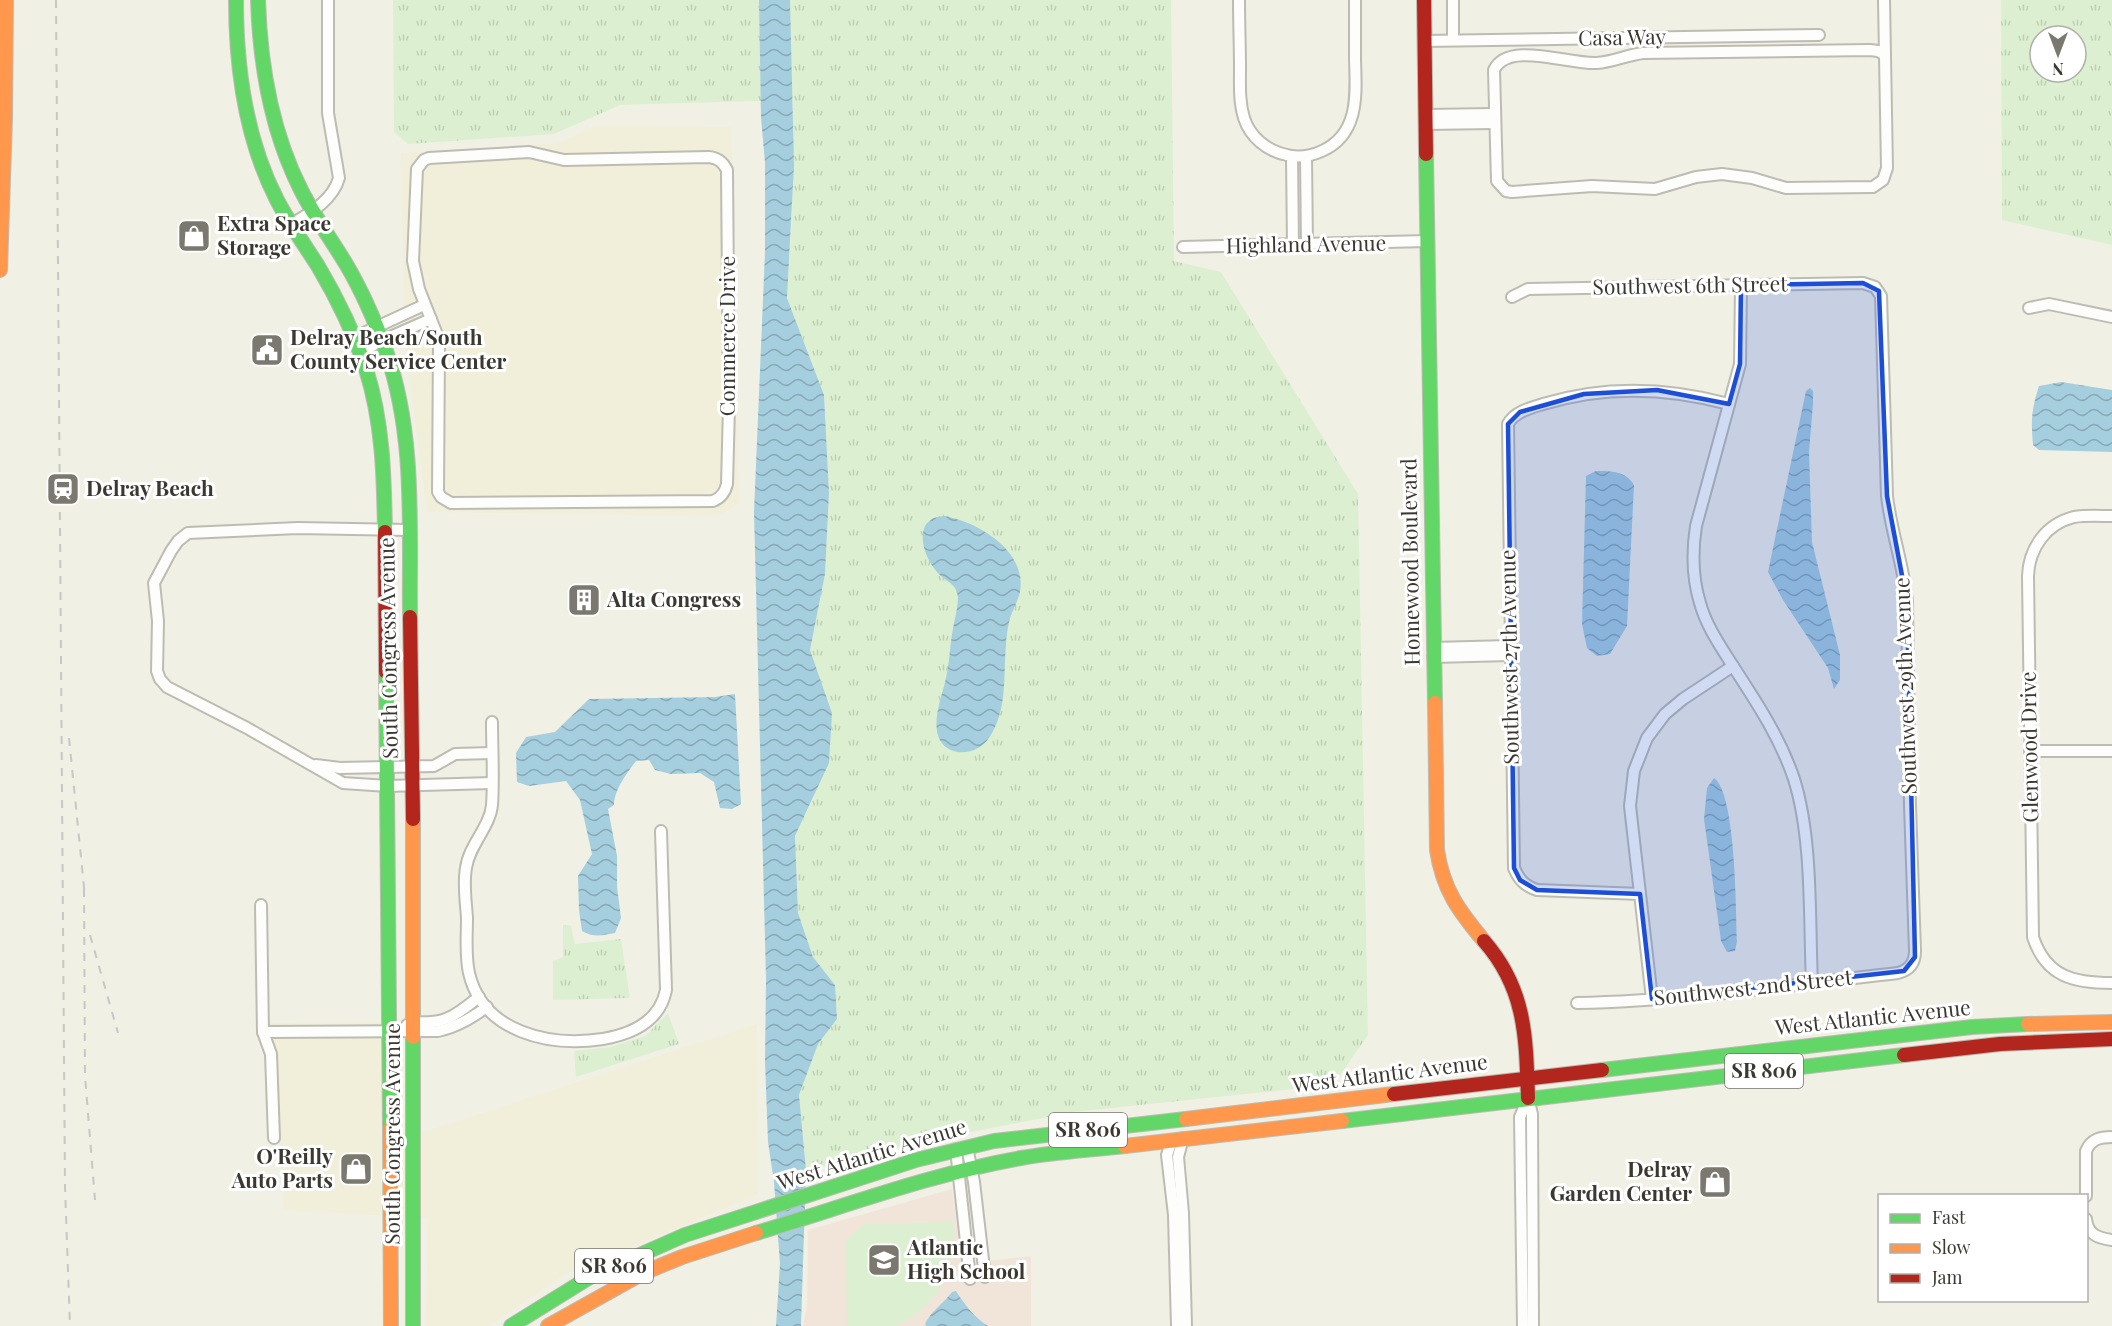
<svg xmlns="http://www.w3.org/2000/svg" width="2112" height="1326" viewBox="0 0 2112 1326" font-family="'Playfair Display',serif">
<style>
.built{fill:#f1eed9}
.education{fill:#f1e5da}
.grass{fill:url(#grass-tufts);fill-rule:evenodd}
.garden{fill:#dcf0d1}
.water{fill:url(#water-waves)}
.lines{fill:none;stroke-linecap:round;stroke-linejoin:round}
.street-casing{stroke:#bdbcb3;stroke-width:14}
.fast-casing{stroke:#bdbcb3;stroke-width:16}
.slow-casing{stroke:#bdbcb3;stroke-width:16}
.jam-casing{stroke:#bdbcb3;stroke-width:16}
.street{stroke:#fdfdfb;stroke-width:10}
.fast{stroke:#63d668;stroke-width:14}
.slow{stroke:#ff974d;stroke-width:14}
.jam{stroke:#b3261e;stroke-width:14}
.rail{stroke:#c7c7c5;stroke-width:2;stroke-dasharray:8 8;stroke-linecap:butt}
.marked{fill:#1d4ed8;fill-opacity:0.2;stroke:#1d4ed8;stroke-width:4.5;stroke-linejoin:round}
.labels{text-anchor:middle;stroke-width:6;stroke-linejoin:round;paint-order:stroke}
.shield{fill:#fff;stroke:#75746e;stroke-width:1.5}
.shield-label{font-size:20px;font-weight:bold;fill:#3a3830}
.street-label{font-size:21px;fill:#3a3830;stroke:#fff}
.poi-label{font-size:21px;font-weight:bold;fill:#3a3830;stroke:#fff;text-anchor:start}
</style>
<defs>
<pattern id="grass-tufts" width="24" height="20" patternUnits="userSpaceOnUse" patternTransform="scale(1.5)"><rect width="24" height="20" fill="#dcf0d1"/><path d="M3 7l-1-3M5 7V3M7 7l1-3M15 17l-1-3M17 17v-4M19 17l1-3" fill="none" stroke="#becfb4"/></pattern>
<pattern id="water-waves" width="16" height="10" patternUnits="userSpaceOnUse" patternTransform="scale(1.5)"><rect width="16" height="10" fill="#a5cede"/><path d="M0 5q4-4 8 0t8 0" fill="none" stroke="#87a8b4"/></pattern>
</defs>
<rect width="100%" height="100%" fill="#f1f0e5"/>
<g class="built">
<polygon points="596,126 731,127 739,504 718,516 427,512 405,342 401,153 559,143"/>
<polygon points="384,1022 386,1134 427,1131 757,1024 758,1194 562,1276 489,1326 426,1326 428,1218 284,1210 272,1023"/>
</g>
<polygon class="education" points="952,1189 962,1264 1031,1256 1031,1326 803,1326 807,1306 808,1230"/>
<g class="grass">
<polygon points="393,0 1171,0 1174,261 1221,272 1358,494 1368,1035 1333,1085 1073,1112 930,1140 806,1170 799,1095 818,1044 837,1019 835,985 813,957 798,913 795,836 814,797 832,713 810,650 825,574 829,493 824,395 787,298 792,214 793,100 620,105 554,134 408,144 394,132"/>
<path d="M2001,0H2112V245L2002,220ZM2040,36H2076V72H2040Z"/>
<polygon points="563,925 571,926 575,944 621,939 630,998 553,1000 553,961 563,957"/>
<polygon points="668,1013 679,1044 576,1077 574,1051 610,1047 645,1036"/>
</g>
<path class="garden" d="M954,1222C953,1260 950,1283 921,1310C914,1316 903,1324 893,1326C879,1326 862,1326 847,1326L846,1240L864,1224Z"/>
<g class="water">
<polygon points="759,0 790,0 794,165 787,298 824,395 829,493 825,574 810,650 832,713 829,763 795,836 798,913 813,957 835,985 837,1019 818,1044 799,1095 806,1170 801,1326 776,1326 780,1264 774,1182 768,1142 765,1061 766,979 754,512 765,252 765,162 761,118"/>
<path d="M2061,382L2112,390V452L2039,450L2033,445C2031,420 2031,411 2039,386Z"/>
<polygon points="1810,388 1813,391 1813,404 1809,452 1812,542 1840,655 1840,680 1834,689 1828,668 1783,600 1768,572 1806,391"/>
<path d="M1596,471C1611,471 1626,471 1634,485L1627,626L1610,654L1597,656L1587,648L1582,624L1586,476Z"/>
<path d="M944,516C979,522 1027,551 1020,592C1018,601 1013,609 1010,618C1008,627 1006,636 1006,645C1003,676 1008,710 989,738C976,758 941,758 937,731C934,713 944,691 947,673C950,658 950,643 953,628C955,618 958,607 958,597C957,585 949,583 941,576C928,564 917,540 926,524L933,518Z"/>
<path d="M735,694L741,804L732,809L720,808L714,782L700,773L671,774L655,770L649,760L636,761C627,773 614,790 614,805L608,809L617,856V887L621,918L615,933C604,935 593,938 582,931L579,910L578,876L592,854L580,800L566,781L529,786L517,782L516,753L526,737L555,732L589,699L715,697Z"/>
<path d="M1714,778C1736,793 1736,911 1737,941L1735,951L1727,952L1721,941L1704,819L1707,788Z"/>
<path d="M956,1291C965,1305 974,1317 988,1326H926L925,1324C930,1312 944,1303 952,1292Z"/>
</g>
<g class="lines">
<defs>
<g id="street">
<path d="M1239,0C1239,23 1240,46 1240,68C1240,85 1239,102 1244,118C1250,137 1267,151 1287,155C1299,158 1311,156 1322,151C1360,134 1356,93 1355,59C1355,39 1355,20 1355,0"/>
<polyline points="1453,0 1453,40"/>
<path d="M1884,0L1887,168L1883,180L1873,187L1786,188L1752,178L1722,174L1696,177L1655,189L1592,186L1512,192L1506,191L1497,181L1494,70C1508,40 1570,65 1597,63C1612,62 1627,55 1643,53L1870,50L1878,51L1885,55"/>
<polyline points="1424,41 1819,35"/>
<polyline points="1426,115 1494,114"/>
<polyline points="1426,124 1494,123"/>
<path d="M529,152L564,160L709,157C718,158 723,162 727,170L729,406L727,484C725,493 721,498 713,501L451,503L441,497L438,492L439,345L436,332L419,289L413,261L417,169L424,160L429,158Z"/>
<polyline points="1292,156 1293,246"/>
<polyline points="1306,156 1307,246"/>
<path d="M292,224C310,213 333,200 339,178L328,113V0"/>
<polyline points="1183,247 1428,241"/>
<path d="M1741,285L1740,364L1696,526C1692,552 1692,577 1700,603C1706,625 1719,644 1731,663C1755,700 1780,737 1794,779C1813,840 1809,919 1812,983"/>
<path d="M1512,297L1528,289L1863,283L1875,287L1881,296L1887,496C1891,532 1904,566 1907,602L1910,805L1915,951C1915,962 1910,970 1898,973C1792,985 1684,1001 1577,1003"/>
<polyline points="2029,308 2049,304 2112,317"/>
<polyline points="355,337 424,305"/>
<polyline points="360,353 381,341 431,319"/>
<path d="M2112,516C2100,516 2086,515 2074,517C2046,524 2029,548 2028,576L2033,937C2046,977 2074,983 2112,983"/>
<polyline points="408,530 298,528 188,533 178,541 171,551 154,583 158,621 157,671 160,679 167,687 247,728 343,783 388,786 492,783"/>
<polyline points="1433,648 1510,646"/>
<polyline points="1433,657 1510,655"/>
<path d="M492,722C492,750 494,778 492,805C490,827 469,845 466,868C463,884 466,902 467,918C467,936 465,955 469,973C483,1033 550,1047 603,1039C632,1034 660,1021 666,990L661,831"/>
<polyline points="2030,751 2112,751"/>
<polyline points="316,765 340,768 434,766 455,754 492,753"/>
<path d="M1640,894L1537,890C1525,886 1519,880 1514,868L1508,424C1514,412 1530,408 1543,404C1605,385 1666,387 1729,404"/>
<polyline points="261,905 263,1032 271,1054 274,1138"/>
<polyline points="1652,999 1630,806 1634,771 1647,738 1665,714 1683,699 1733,666"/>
<path d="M407,1025C415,1021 423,1023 431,1022C451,1021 464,1008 479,997"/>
<path d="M263,1032L438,1031C457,1027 471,1018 487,1007"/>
<polyline points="1528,1098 1532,1114 1533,1326"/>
<polyline points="1183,1138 1178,1157 1183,1213 1186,1326"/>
<polyline points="1172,1140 1167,1155 1174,1215 1177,1326"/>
<polyline points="967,1147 974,1182 985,1277"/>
<polyline points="956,1149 970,1279"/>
<path d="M2086,1196V1151C2091,1139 2100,1137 2112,1137"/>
<path d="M2086,1219C2088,1235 2098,1238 2112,1240"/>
<polyline points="1523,1326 1520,1117 1528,1098"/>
</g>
<g id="fast">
<path d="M236,0C236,68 245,138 277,200C289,223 304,244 318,266C337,298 354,333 366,369C383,423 384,476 385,532"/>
<path d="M258,0C260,65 271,131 301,190C314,216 331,239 346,264C362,291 375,321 386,351C416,436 409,528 410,617"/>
<polyline points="1426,154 1435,703"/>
<polyline points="386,672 390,1129"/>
<polyline points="413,1037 413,1326"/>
<polyline points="1602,1070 1972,1027 2028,1024"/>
<polyline points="1342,1121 1904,1055"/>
<path d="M756,1233C843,1207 930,1174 1021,1158C1055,1152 1091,1150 1125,1146"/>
<polyline points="511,1326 590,1277 685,1235 916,1160 994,1141 1186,1119"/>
</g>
<g id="slow">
<polyline points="0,270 5,118 6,0"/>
<path d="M1435,703L1437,850C1443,890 1459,911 1484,941"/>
<polyline points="413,819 413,1037"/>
<polyline points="2028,1024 2112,1022"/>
<polyline points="1186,1119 1394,1094"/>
<polyline points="390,1129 391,1326"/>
<polyline points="1125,1146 1342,1121"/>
<polyline points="548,1326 643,1273 682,1257 756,1233"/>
</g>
<g id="jam">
<polyline points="1424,0 1426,154"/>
<polyline points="385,532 386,672"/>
<polyline points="410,617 413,819"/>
<path d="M1484,941C1526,989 1526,1037 1528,1098"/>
<polyline points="1904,1055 2000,1044 2112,1039"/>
<polyline points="1394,1094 1602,1070"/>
</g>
</defs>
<use href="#street" class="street-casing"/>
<use href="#fast" class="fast-casing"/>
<use href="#slow" class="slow-casing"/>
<use href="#jam" class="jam-casing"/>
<use href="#street" class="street"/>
<use href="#fast" class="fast"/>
<use href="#slow" class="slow"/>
<use href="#jam" class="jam"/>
<g class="rail">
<polyline points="56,0 65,1187 70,1326"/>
<polyline points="69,738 85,897"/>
<polyline points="84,889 85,1076 95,1200"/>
<polyline points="90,935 118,1033"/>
</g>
</g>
<path class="marked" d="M1863,283L1879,291L1887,496L1907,602L1915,957L1904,971L1652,999L1640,894L1537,890L1520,880L1514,868L1508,424L1520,412L1584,394L1657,390L1729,404L1740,364L1741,285Z"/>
<defs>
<symbol id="shop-square" viewBox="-11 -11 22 22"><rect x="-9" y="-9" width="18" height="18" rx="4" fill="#7a786f" stroke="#fff"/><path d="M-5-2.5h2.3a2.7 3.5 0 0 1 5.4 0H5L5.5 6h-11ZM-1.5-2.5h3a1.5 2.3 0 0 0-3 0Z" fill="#fff"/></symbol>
<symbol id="civic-square" viewBox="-11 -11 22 22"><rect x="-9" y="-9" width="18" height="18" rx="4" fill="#7a786f" stroke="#fff"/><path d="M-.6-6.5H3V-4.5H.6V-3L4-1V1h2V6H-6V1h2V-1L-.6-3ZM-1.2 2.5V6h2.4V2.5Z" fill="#fff"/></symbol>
<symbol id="station-square" viewBox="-11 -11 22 22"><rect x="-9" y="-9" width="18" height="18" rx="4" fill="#7a786f" stroke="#fff"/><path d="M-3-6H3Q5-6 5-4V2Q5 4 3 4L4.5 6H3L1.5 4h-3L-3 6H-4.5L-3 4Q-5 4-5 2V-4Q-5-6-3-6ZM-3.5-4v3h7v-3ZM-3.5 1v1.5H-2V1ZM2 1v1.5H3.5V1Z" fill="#fff"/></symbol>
<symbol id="building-square" viewBox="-11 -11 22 22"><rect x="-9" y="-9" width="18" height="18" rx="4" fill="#7a786f" stroke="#fff"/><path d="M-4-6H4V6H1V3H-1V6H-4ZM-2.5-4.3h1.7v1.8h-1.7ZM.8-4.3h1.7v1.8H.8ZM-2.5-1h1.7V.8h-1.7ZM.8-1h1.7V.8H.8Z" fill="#fff"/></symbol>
<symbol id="school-square" viewBox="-11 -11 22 22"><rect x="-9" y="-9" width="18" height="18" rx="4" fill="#7a786f" stroke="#fff"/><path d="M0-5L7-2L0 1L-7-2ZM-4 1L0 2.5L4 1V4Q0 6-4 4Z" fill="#fff"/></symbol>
</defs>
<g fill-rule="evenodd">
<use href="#shop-square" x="175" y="217" width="38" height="38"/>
<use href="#civic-square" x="248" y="331" width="38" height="38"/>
<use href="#station-square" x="44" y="470" width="38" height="38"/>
<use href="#building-square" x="565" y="581" width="38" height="38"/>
<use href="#shop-square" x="337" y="1150" width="38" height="38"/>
<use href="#shop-square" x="1696" y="1163" width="38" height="38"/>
<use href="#school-square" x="865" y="1241" width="38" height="38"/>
</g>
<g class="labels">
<g class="shield">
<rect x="1725" y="1054" width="78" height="34" rx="4.5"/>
<rect x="1049" y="1113" width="78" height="34" rx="4.5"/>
<rect x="575" y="1249" width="78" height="34" rx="4.5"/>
</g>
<g class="shield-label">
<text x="1764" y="1078">SR 806</text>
<text x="1088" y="1137">SR 806</text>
<text x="614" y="1273">SR 806</text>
</g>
<g class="street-label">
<text transform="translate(1622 38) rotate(-1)" y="7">Casa Way</text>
<text transform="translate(1306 245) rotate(-1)" y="7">Highland Avenue</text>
<text transform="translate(1690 286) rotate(-1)" y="7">Southwest 6th Street</text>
<text transform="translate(728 336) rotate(-90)" y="7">Commerce Drive</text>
<text transform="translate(1411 562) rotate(-91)" y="7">Homewood Boulevard</text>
<text transform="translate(389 648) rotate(-91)" y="7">South Congress Avenue</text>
<text transform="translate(1510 657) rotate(-91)" y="7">Southwest 27th Avenue</text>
<text transform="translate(1906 686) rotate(-92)" y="7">Southwest 29th Avenue</text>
<text transform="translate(2030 747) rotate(-91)" y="7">Glenwood Drive</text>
<text transform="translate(1753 988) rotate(-6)" y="7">Southwest 2nd Street</text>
<text transform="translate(1873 1018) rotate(-6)" y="7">West Atlantic Avenue</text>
<text transform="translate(1390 1074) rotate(-7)" y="7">West Atlantic Avenue</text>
<text transform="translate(393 1134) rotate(-90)" y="7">South Congress Avenue</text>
<text transform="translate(872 1155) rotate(-17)" y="7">West Atlantic Avenue</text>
</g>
<g class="poi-label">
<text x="217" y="231">Extra Space<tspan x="217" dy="24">Storage</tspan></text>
<text x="290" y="345">Delray Beach/South<tspan x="290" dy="24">County Service Center</tspan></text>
<text x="86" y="496">Delray Beach</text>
<text x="607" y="607">Alta Congress</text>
<text x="333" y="1164" text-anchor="end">O'Reilly<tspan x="333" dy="24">Auto Parts</tspan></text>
<text x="1692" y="1177" text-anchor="end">Delray<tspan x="1692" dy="24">Garden Center</tspan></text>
<text x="907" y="1255">Atlantic<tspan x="907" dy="24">High School</tspan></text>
</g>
</g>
<rect x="1878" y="1194" width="210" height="108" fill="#ffffff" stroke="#b0afac" stroke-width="1.5"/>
<rect x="1890" y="1214" width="30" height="9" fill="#63d668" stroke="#b0afac" stroke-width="1.5"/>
<text x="1932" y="1224" font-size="18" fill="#3a3830">Fast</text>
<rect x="1890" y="1244" width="30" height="9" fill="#ff974d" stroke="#b0afac" stroke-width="1.5"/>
<text x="1932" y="1254" font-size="18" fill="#3a3830">Slow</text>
<rect x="1890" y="1274" width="30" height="9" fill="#b3261e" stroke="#b0afac" stroke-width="1.5"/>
<text x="1932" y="1284" font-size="18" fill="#3a3830">Jam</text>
<g transform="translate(2058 54) rotate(180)"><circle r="28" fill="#ffffff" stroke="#b0afac" stroke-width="1.5"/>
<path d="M0-4.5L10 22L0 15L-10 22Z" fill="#7a786f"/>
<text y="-9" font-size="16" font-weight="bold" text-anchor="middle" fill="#3a3830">N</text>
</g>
</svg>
